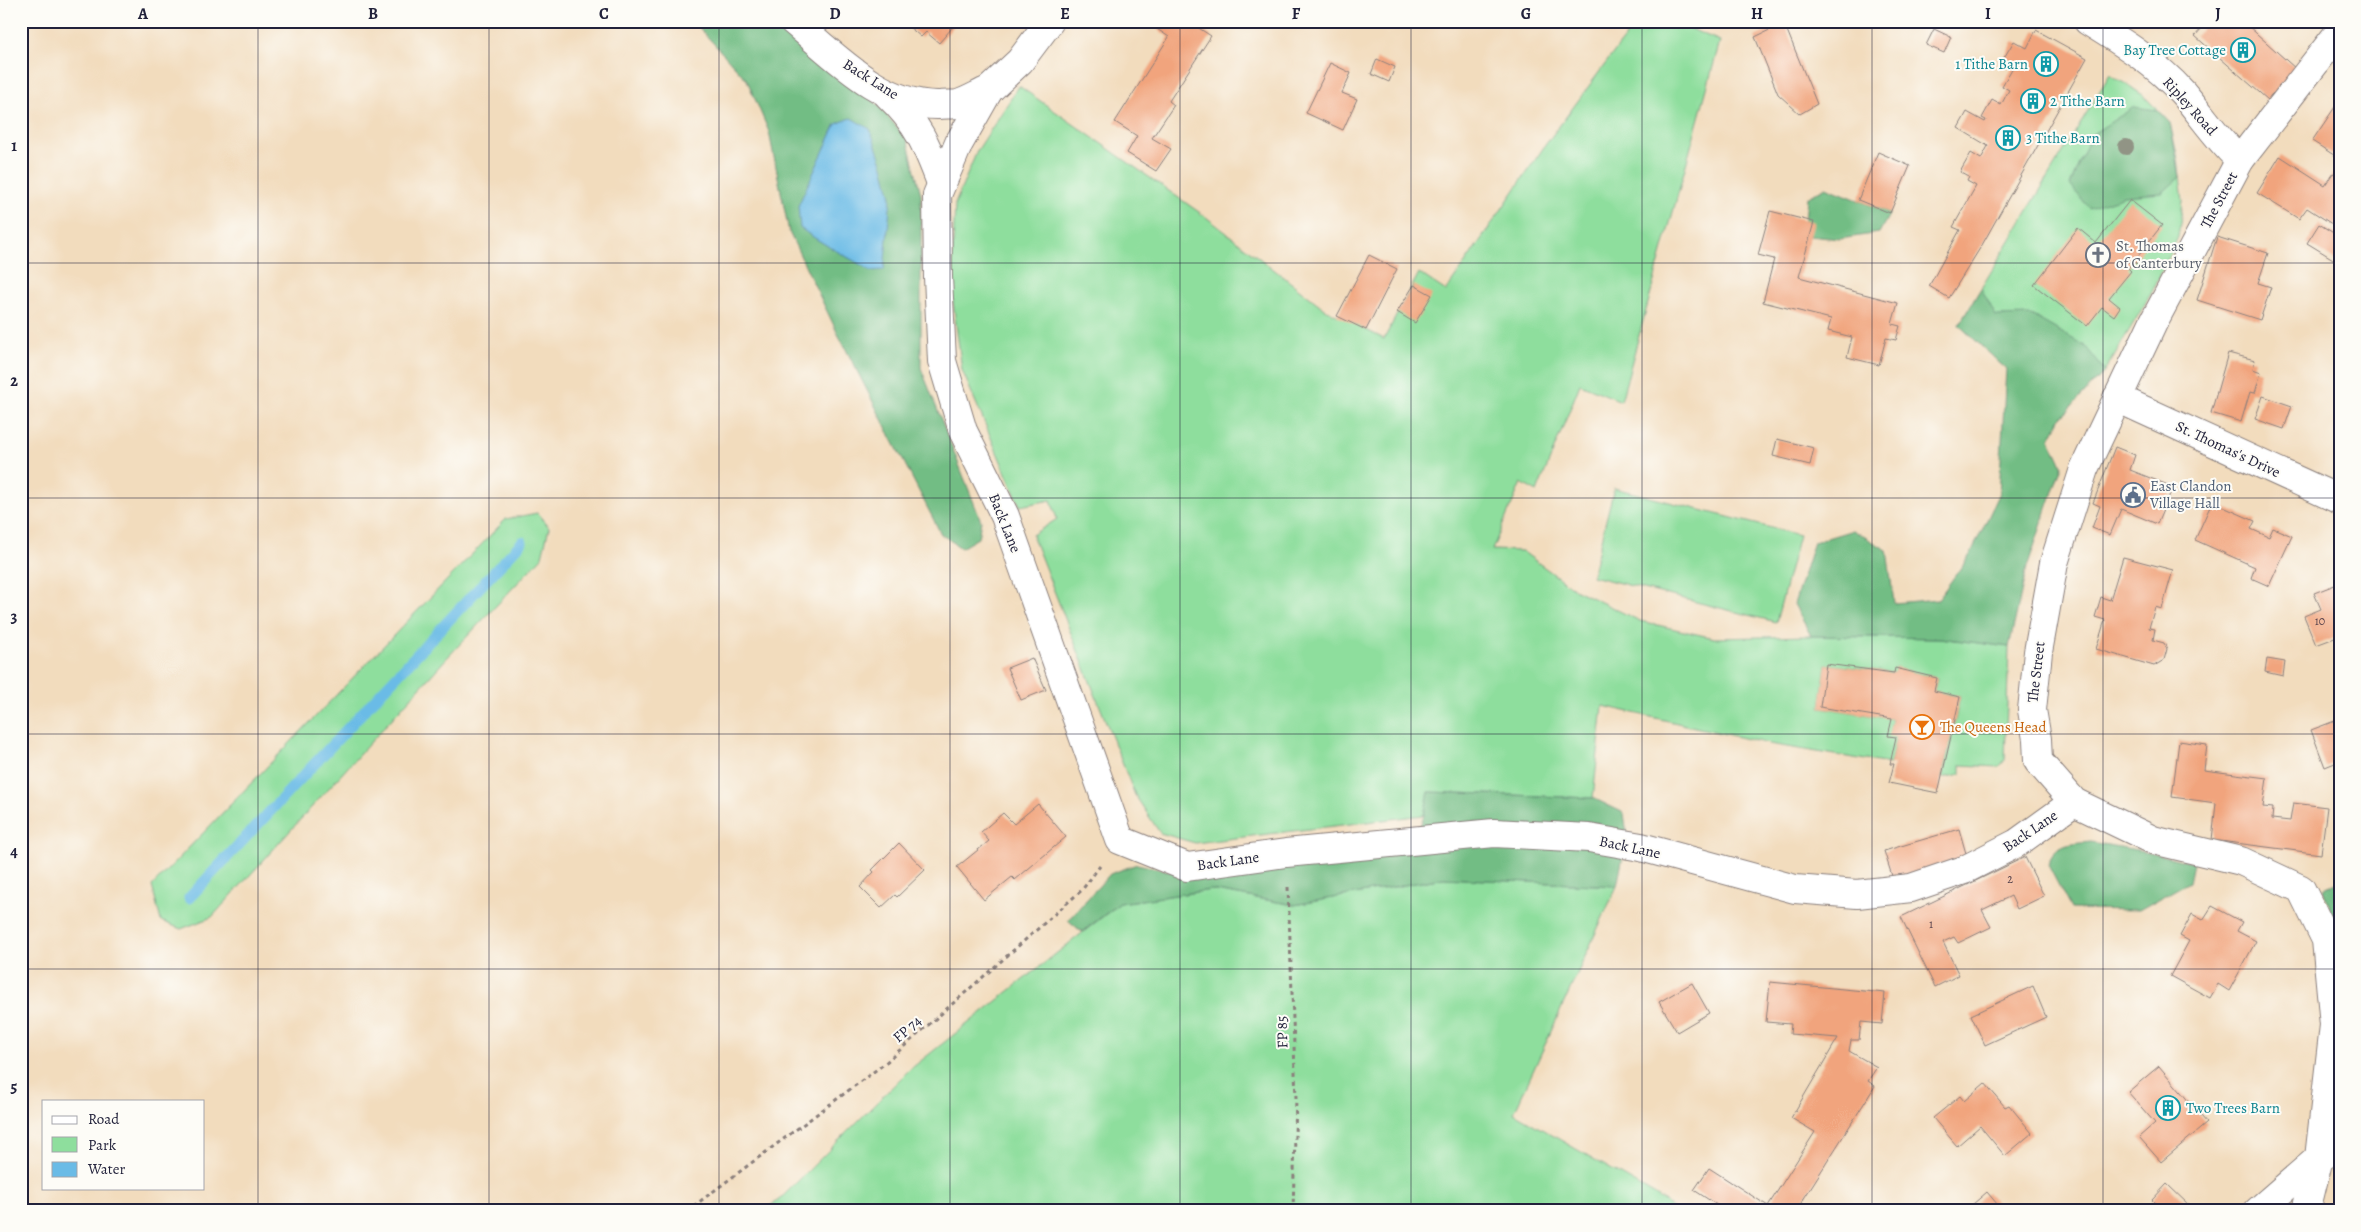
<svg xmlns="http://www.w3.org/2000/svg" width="2361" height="1232" viewBox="0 0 2361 1232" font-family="Alegreya,serif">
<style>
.green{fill:#8ede9d;stroke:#58806c}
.forest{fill:#72bd84;stroke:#4a7060}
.water{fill:#6abbe6;stroke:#466e90}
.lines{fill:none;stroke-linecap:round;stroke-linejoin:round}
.stream{stroke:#6abbe6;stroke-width:11}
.building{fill:#f1a47d}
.minor-casing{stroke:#8a7f7c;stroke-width:30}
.path{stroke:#8a7f7c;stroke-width:3;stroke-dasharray:4 4;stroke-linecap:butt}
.minor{stroke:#fff;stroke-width:28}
.tree{fill:#919485}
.grid{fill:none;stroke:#22223b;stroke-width:1;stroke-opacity:0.55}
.labels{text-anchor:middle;stroke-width:4;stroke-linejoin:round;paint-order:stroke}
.number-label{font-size:12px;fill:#56424c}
.culture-label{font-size:15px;fill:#0d838f;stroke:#fdfcf7;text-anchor:start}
.street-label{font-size:15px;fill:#22223b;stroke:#fdfcf7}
.worship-label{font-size:15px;fill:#5b616d;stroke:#fdfcf7;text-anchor:start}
.service-label{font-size:15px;fill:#4e5e75;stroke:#fdfcf7;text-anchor:start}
.food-label{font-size:15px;fill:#c56008;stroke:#fdfcf7;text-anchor:start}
.neatline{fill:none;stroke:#22223b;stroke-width:2}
.grid-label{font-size:16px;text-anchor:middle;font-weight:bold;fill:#22223b}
</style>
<rect width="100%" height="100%" fill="#fdfcf7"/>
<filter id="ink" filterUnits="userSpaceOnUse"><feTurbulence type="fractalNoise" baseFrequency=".02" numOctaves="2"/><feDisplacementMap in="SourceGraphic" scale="10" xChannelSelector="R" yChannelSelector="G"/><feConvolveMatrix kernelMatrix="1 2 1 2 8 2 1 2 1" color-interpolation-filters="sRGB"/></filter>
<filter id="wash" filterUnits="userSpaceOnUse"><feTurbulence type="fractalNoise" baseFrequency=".0096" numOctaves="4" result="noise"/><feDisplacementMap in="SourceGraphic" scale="20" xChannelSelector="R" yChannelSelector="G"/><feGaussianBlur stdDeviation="1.12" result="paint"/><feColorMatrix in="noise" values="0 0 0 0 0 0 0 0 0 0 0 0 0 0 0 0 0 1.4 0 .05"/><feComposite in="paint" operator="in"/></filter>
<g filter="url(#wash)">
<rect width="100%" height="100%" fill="#f2dcbd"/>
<g class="green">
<polygon points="1637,21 1671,21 1720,41 1621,401 1580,384 1537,492 1521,483 1492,550 1522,551 1574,589 1640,621 1714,638 1811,636 1940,638 2009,647 2005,760 1999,767 1961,765 1961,774 1942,778 1960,697 1934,691 1937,678 1895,668 1894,673 1826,664 1820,707 1892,719 1889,735 1896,737 1890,764 1769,744 1603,706 1593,798 1429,792 1424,815 1195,843 1160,833 1135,795 1032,535 1057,519 1051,500 1020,506 962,370 951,287 955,204 977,151 1019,86 1206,217 1325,309 1384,339 1419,273 1446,291 1546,144"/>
<polygon points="2110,74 2143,95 2170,123 2178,159 2183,201 2178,237 2152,292 2105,371 2060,419 1959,325"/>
<polygon points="1614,488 1799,535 1776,622 1592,576"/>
<polygon points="537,513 549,527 542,557 445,660 212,917 181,929 161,921 152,886 506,519"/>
<polygon points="1443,878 1617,886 1514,1113 1659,1197 1676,1211 763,1211 780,1199 908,1071 1120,903 1211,890 1294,905"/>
</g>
<g class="forest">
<polygon points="693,21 775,21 876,103 907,139 921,194 921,368 981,521 978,538 961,548 941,534 837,332 789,232 769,132 747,80"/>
<polygon points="2134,107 2157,110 2170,123 2180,177 2162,193 2124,196 2089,208 2070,185 2091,135"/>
<polygon points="1826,187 1890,213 1879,233 1840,239 1810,236 1805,220 1807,198"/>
<polygon points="1981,288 1996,316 2031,315 2085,346 2105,371 2060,419 2050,439 2062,465 2027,567 2009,647 1940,638 1811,636 1794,604 1814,542 1853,530 1887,550 1894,603 1938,599 1970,555 1999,495 2006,369 1959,325"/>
<polygon points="1429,792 1593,798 1624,813 1627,836 1617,886 1443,878 1294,905 1211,890 1120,903 1082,932 1068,920 1110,874 1137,864 1185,874 1413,847 1424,815"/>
<path d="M2091,842L2149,852L2193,863L2189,882L2139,910L2071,909L2048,865C2054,843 2071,844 2091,842Z"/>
<polygon points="2340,881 2340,945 2324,888"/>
</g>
<path class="water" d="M851,118L870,129L883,166L891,197L884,270L871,271C847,256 823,245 800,228L798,206L836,124Z"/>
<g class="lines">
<polyline class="stream" points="189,898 522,542"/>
</g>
<g id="blocks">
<g class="building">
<polygon points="902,21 958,21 939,43 926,32 921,37"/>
<polygon points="1162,21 1188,21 1211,36 1169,101 1174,105 1152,138 1171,149 1156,171 1127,153 1137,136 1115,122 1169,37 1157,29"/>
<polygon points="2208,21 2250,21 2247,25 2296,69 2268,100 2195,36"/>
<polygon points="1784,23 1817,104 1800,114 1778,94 1755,37"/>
<polygon points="1934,29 1951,37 1944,53 1926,45"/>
<polygon points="2036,30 2087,58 1982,245 1949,298 1929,286 1960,230 1953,227 1976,186 1967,181 1969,177 1960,172 1971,153 1981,159 1988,146 1958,128 1967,112 1985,122 1986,120 1982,118 1992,100 2001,105 2009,90 2002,86 2013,67 2002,61 2014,41 2027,48"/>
<polygon points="1377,59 1395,67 1389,82 1371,74"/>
<polygon points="1330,63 1351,73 1342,93 1357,99 1343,130 1306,113"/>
<polygon points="2335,107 2340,110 2340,159 2312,141"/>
<polygon points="1878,152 1910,166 1890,213 1858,200"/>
<polygon points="2280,156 2325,185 2333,173 2340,177 2340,218 2335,226 2307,208 2299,219 2257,193"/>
<polygon points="2130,200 2162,225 2128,268 2131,271 2109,298 2120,307 2114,316 2102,307 2087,326 2034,285 2078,228 2096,243"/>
<polygon points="1770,211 1814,222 1799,277 1898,303 1892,324 1900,326 1896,340 1886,338 1879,365 1847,357 1852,337 1828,331 1831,319 1763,302 1774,259 1758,255"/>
<polygon points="2319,224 2340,237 2340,259 2338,262 2307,243"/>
<polygon points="2217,237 2268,253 2258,283 2271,287 2260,320 2197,300"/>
<polygon points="1369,255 1397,269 1366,330 1337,316"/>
<polygon points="1414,285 1432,295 1415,323 1397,312"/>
<polygon points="2228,353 2255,360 2253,369 2261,372 2255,393 2250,392 2241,422 2211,413"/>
<polygon points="2263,396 2292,406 2284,429 2255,419"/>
<polygon points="1777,439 1814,448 1810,465 1773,456"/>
<polygon points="2115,447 2135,455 2130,470 2173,487 2157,524 2121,509 2110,535 2092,528 2100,506 2093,503"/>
<polygon points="2212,502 2255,521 2251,529 2269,537 2273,528 2292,536 2269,586 2251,578 2255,567 2195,540"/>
<polygon points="2123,557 2173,570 2162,609 2155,607 2149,628 2155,629 2153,640 2164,643 2167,649 2164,660 2154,666 2096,649 2105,620 2095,617 2101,597 2110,600"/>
<polygon points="2340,583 2340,636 2316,645 2304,616 2321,609 2314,593"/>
<polygon points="1032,658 1046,690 1021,700 1007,668"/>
<polygon points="2267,659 2285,662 2283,676 2265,672"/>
<polygon points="1826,664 1894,673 1895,668 1937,678 1934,691 1960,697 1938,793 1889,783 1894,764 1890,764 1896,737 1888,736 1892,719 1820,707"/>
<polygon points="2340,719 2340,761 2325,767 2311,730"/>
<polygon points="2179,741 2207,745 2204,770 2267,778 2263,807 2273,808 2272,819 2290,821 2293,803 2327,807 2321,854 2212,840 2216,803 2172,797"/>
<polygon points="1038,804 1066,837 1015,880 1012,877 984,900 957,867 989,841 981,832 1003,813 1014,824"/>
<polygon points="1959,829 1967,857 1893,879 1884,851"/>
<polygon points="899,843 925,870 897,897 895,895 881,908 860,887 874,872 872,870"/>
<polygon points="2025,857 2044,896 2017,909 2011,896 1982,910 1991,927 1958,943 1954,937 1943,942 1959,975 1935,987 1901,917"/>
<polygon points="2212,906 2242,922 2237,931 2256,941 2229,991 2218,984 2210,998 2170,976 2189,941 2180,936 2192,914 2203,920"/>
<polygon points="1770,982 1885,993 1882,1024 1861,1022 1859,1040 1851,1040 1849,1051 1877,1067 1868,1081 1875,1086 1796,1211 1726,1211 1694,1190 1709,1168 1768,1206 1815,1132 1791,1118 1838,1038 1790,1034 1791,1024 1766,1022"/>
<polygon points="1692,983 1709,1013 1677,1032 1659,1002"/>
<polygon points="2033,986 2046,1017 1985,1045 1971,1015"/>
<polygon points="2159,1066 2207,1123 2161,1162 2139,1137 2155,1123 2128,1092"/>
<polygon points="1985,1083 2005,1107 2009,1105 2032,1133 2005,1156 1980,1126 1957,1146 1933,1118 1960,1096 1964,1101"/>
<polygon points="2167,1184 2191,1207 2188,1211 2163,1211 2152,1200"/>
<polygon points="1987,1192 2003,1211 1965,1211"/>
</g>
</g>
</g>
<g filter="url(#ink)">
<use href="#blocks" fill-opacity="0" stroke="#8a7f7c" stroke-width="1"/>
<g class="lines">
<defs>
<g id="minor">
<path d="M793,21C835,56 881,106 939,105C945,104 952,105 958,104C968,101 979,94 989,90"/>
<polyline points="1050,21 1020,61 989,90 959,143 937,195 938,277 942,361 963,431 1005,516 1120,840 1187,867 1286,853 1494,833 1589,838 1641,847 1795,889 1857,894 1911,888 1964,870 2017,843 2074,802"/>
<path d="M2088,21C2122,42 2156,63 2183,93C2202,115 2218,140 2240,160"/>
<path d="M888,95C918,123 927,146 941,183"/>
<polyline points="2117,398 2340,500"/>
<polyline points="2258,1211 2319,1158 2340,1146"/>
<polyline points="2306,1211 2319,1158 2334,1025 2326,940 2301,889 2241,861 2153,840 2074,802 2038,761 2037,739 2032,710 2038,652 2054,563 2084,469 2153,323 2240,160 2340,31"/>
</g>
</defs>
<use href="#minor" class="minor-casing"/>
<g class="path">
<polyline points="1288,887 1296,1098 1293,1211"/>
<polyline points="687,1211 884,1064 1082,890 1100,866"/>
</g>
<use href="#minor" class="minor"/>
</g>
<circle class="tree" cx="2126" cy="147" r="8"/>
</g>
<path class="grid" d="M258,21V1211M489,21V1211M719,21V1211M950,21V1211M1180,21V1211M1411,21V1211M1642,21V1211M1872,21V1211M2103,21V1211M21,263H2340M21,498H2340M21,734H2340M21,969H2340"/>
<defs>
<symbol id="building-ring" viewBox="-11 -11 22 22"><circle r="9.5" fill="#fdfcf7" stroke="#0f9aa8" stroke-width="1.5"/><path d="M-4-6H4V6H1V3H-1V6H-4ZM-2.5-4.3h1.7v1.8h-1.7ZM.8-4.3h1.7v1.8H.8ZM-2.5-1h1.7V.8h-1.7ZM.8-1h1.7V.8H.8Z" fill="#0f9aa8"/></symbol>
<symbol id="church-ring" viewBox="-11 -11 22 22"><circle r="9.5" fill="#fdfcf7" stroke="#6b7280" stroke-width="1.5"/><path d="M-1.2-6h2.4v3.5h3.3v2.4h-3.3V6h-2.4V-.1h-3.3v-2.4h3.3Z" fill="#6b7280"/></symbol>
<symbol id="civic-ring" viewBox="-11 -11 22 22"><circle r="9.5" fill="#fdfcf7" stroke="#5c6f8a" stroke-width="1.5"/><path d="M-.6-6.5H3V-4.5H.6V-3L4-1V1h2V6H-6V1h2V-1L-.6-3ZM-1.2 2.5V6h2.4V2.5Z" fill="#5c6f8a"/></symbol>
<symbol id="bar-ring" viewBox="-11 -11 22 22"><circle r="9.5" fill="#fdfcf7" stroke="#e8710a" stroke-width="1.5"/><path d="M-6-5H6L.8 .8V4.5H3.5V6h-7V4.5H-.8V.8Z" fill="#e8710a"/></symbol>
</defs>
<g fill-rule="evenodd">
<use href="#building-ring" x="2229" y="36" width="28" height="28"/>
<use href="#building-ring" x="2032" y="50" width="28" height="28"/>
<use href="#building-ring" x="2019" y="87" width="28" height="28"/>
<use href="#building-ring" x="1994" y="124" width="28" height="28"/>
<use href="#church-ring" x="2084" y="241" width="28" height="28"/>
<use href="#civic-ring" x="2119" y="481" width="28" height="28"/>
<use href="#bar-ring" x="1908" y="713" width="28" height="28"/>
<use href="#building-ring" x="2154" y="1094" width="28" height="28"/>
</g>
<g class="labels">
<g class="number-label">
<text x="2320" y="625">10</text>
<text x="2010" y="883">2</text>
<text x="1931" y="928">1</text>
</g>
<g class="culture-label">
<text x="2226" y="55" text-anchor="end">Bay Tree Cottage</text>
<text x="2028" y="69" text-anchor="end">1 Tithe Barn</text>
<text x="2050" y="106">2 Tithe Barn</text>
<text x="2026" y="143">3 Tithe Barn</text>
<text x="2186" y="1113">Two Trees Barn</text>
</g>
<g class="street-label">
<text transform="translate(871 79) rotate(32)" y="5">Back Lane</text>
<text transform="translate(2190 106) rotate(48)" y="5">Ripley Road</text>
<text transform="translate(2219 200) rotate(-62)" y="5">The Street</text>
<text transform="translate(2228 449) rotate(25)" y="5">St. Thomas's Drive</text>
<text transform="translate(1005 523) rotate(68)" y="5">Back Lane</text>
<text transform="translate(2036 672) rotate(-83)" y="5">The Street</text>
<text transform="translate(2030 831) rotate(-34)" y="5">Back Lane</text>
<text transform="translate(1630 847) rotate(12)" y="5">Back Lane</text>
<text transform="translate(1228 861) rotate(-8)" y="5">Back Lane</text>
<text transform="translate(907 1029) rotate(-41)" y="5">FP 74</text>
<text transform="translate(1282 1032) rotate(-92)" y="5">FP 85</text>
</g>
<g class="worship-label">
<text x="2116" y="251">St. Thomas<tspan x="2116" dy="17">of Canterbury</tspan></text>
</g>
<g class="service-label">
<text x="2150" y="491">East Clandon<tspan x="2150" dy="17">Village Hall</tspan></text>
</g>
<g class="food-label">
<text x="1940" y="732">The Queens Head</text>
</g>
</g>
<rect width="2361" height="1232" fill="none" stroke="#fdfcf7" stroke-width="55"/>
<rect x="42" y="1100" width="162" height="90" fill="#fdfcf7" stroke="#a5a5ac"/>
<rect x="52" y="1116" width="25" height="8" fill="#ffffff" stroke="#a5a5ac"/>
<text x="88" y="1124" font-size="15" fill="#22223b">Road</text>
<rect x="52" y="1137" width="25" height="15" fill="#8ede9d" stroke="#a5a5ac"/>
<text x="88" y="1150" font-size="15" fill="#22223b">Park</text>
<rect x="52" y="1162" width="25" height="15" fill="#6abbe6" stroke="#a5a5ac"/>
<text x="88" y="1174" font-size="15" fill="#22223b">Water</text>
<rect x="28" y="28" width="2306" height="1176" class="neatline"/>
<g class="grid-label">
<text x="143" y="19">A</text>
<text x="373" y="19">B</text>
<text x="604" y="19">C</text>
<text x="835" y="19">D</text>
<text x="1065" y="19">E</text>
<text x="1296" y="19">F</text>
<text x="1526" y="19">G</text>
<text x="1757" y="19">H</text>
<text x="1988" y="19">I</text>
<text x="2218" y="19">J</text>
<text x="14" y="151">1</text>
<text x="14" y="386">2</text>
<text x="14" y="622">3</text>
<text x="14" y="857">4</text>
<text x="14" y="1092">5</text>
</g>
</svg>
